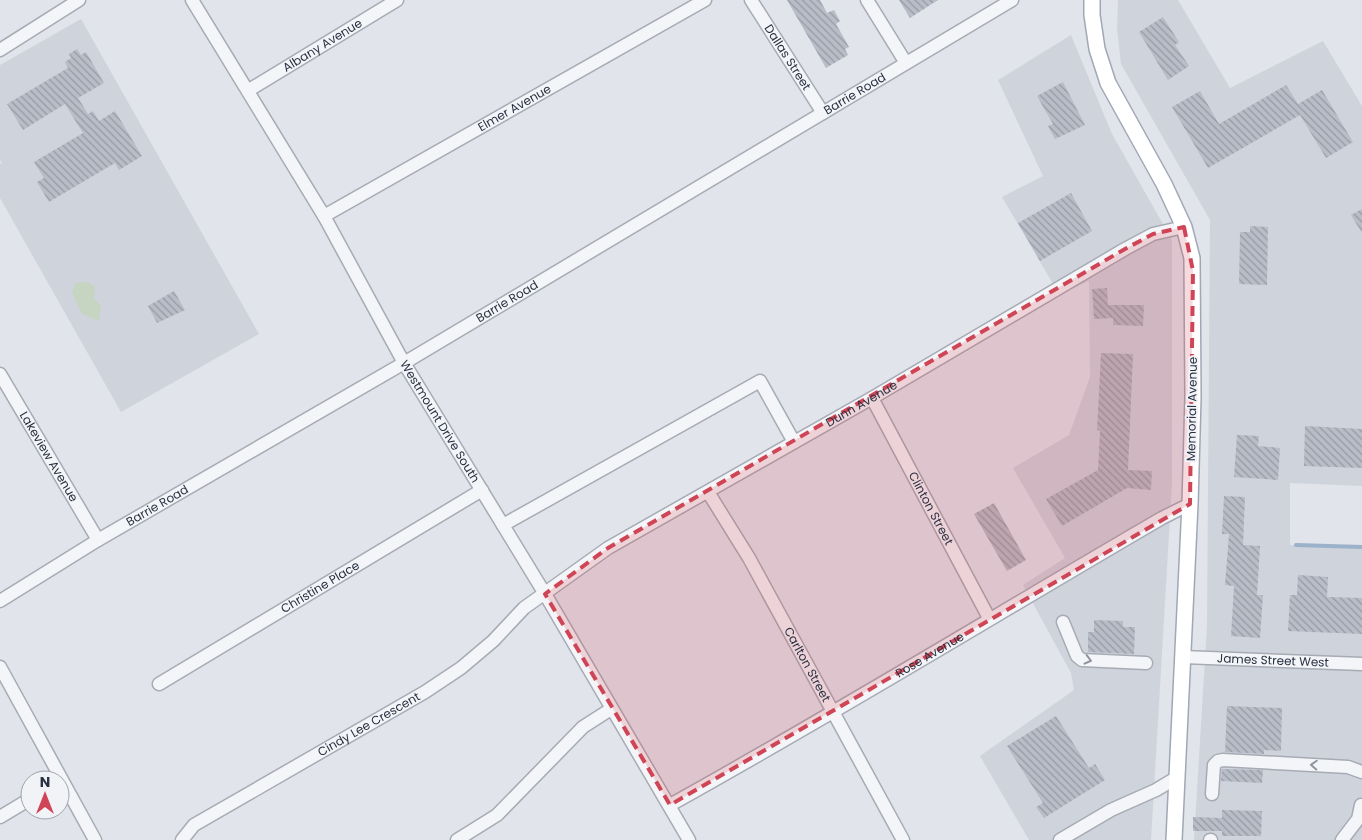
<svg xmlns="http://www.w3.org/2000/svg" width="1362" height="840" viewBox="0 0 1362 840" font-family="Poppins,sans-serif">
<style>
.built{fill:#cfd3dc}
.green{fill:#c6d4c2}
.lines{fill:none;stroke-linecap:round;stroke-linejoin:round}
.stream{stroke:#9cb1ca;stroke-width:4}
.building{fill:url(#building-back-hatch)}
.minor-casing{stroke:#a6abb4;stroke-width:15}
.major-casing{stroke:#a0a8b6;stroke-width:18}
.minor{stroke:#f4f5f8;stroke-width:12}
.major{stroke:#fff;stroke-width:15}
.oneway{stroke:#8e939d}
.marked{fill:#d04555;fill-opacity:0.2;stroke:#d04555;stroke-width:4;stroke-dasharray:10 6;stroke-linejoin:round}
.labels{text-anchor:middle;stroke-width:4;stroke-linejoin:round;paint-order:stroke}
.street-label{font-size:12px;fill:#293142;stroke:#f1f3f7}
</style>
<defs>
<pattern id="building-back-hatch" width="6" height="6" patternUnits="userSpaceOnUse" patternTransform="scale(1.25)"><rect width="6" height="6" fill="#b8bdc7"/><path d="M-1 5l2 2M0 0l6 6M5-1l2 2" fill="none" stroke="#969aa3"/></pattern>
</defs>
<rect width="100%" height="100%" fill="#e1e4ea"/>
<g class="built">
<polygon points="1118,0 1178,0 1230,88 1323,41 1362,106 1362,486 1290,483 1290,545 1362,546 1362,840 1194,840 1207,626 1210,220 1121,64 1117,28"/>
<polygon points="81,19 259,334 121,412 0,198 0,164 2,163 0,160 0,65"/>
<polygon points="1071,35 1112,134 1172,240 1172,483 1151,840 1029,840 980,756 1074,690 1071,673 1023,585 1065,558 1013,468 1069,435 1090,377 1089,281 1059,294 1002,197 1043,176 998,80"/>
</g>
<polygon class="green" points="88,282 95,287 94,298 101,307 99,321 82,314 72,292 75,283"/>
<g class="lines">
<polyline class="stream" points="1296,545 1362,547"/>
</g>
<g class="building">
<polygon points="787,0 820,0 827,13 834,10 840,21 836,24 849,47 845,49 848,55 826,68"/>
<polygon points="899,0 938,0 910,18"/>
<polygon points="1163,17 1179,42 1175,45 1189,66 1168,80 1139,32"/>
<polygon points="77,49 81,55 86,52 104,83 78,98 88,114 93,111 99,121 115,111 142,156 119,170 115,163 49,202 37,182 44,178 34,162 83,133 65,104 23,130 7,104 68,68 65,62 71,58 69,54"/>
<polygon points="1063,82 1085,125 1055,139 1048,126 1053,124 1037,96"/>
<polygon points="1286,85 1298,104 1322,90 1353,142 1326,158 1300,115 1208,168 1172,107 1200,91 1219,124"/>
<polygon points="1071,193 1092,231 1040,261 1018,223"/>
<polygon points="1362,209 1362,233 1351,215"/>
<polygon points="1250,226 1268,227 1267,285 1239,284 1240,232 1250,232"/>
<polygon points="1107,288 1108,305 1144,305 1143,326 1113,325 1113,318 1094,319 1092,289"/>
<polygon points="174,291 185,310 157,323 148,306"/>
<polygon points="1101,353 1133,354 1128,470 1152,471 1151,490 1127,488 1062,526 1046,499 1098,470 1100,431 1097,430"/>
<polygon points="1305,426 1362,429 1362,468 1304,466"/>
<polygon points="1237,435 1259,436 1258,446 1280,448 1278,480 1234,477"/>
<polygon points="1224,496 1245,497 1243,545 1260,546 1257,595 1263,595 1260,638 1231,636 1234,586 1225,585 1229,534 1222,534"/>
<polygon points="994,503 1026,560 1007,571 974,514"/>
<polygon points="1298,575 1328,577 1327,597 1362,598 1362,634 1288,631 1290,595 1297,595"/>
<polygon points="1094,620 1123,621 1123,627 1135,627 1134,654 1088,652 1088,632 1094,632"/>
<polygon points="1227,706 1282,708 1281,751 1264,750 1264,754 1225,752"/>
<polygon points="1056,716 1089,768 1095,764 1105,780 1044,818 1036,807 1043,803 1007,746"/>
<polygon points="1222,769 1263,770 1262,783 1221,781"/>
<polygon points="1222,810 1262,811 1261,836 1222,836 1222,831 1193,831 1193,817 1222,818"/>
</g>
<g class="lines">
<defs>
<g id="minor">
<path id="s1" d="M192,0L324,216L404,363L545,594L689,840"/>
<path id="s2" d="M751,0L823,113"/>
<polyline points="867,0 906,63"/>
<polyline points="0,50 79,0"/>
<path id="s3" d="M249,90L397,0"/>
<path id="s4" d="M324,216L705,0"/>
<path id="s5" d="M0,374L98,540"/>
<path id="s6" d="M872,398L989,618"/>
<path id="s7" d="M708,492L749,558L903,840"/>
<polyline points="503,525 760,381 794,442"/>
<path id="s8" d="M0,601L98,540L404,363L1012,0"/>
<polyline points="1063,622 1077,656 1082,660 1146,663"/>
<path id="s9" d="M1183,657L1362,664"/>
<polyline points="0,667 95,840"/>
<path id="s10" d="M159,684L482,490"/>
<polyline points="1212,794 1214,765 1218,761 1223,760 1348,767 1362,772"/>
<path id="s11" d="M670,805C836,713 997,614 1162,518L1190,504"/>
<polyline points="0,817 30,799"/>
<path id="s12" d="M182,840L194,825L425,692L461,668L493,641L524,608L608,548L872,398L1125,249L1153,234L1184,227"/>
<polyline points="457,840 497,815 583,727 611,709"/>
<polyline points="1060,840 1111,810 1156,790 1176,778"/>
<polyline points="1210,840 1211,840"/>
<polyline points="1342,840 1358,819 1361,805"/>
</g>
<polyline id="major" points="1092,0 1092,15 1097,49 1108,83 1164,184 1184,227 1192,258 1193,397 1190,504 1174,840"/>
</defs>
<use href="#minor" class="minor-casing"/>
<use href="#major" class="major-casing"/>
<use href="#minor" class="minor"/>
<use href="#major" class="major"/>
</g>
<defs><path id="oneway-chevron" d="M-2-3.5L2.5 0L-2 3.5" fill="none" stroke-width="1.6" stroke-linecap="round" stroke-linejoin="round" transform="scale(1.25)"/></defs>
<g class="oneway">
<use href="#oneway-chevron" transform="translate(1088 660) rotate(14)"/>
<use href="#oneway-chevron" transform="translate(1314 765) rotate(-177)"/>
</g>
<path class="marked" d="M1184,227L1193,271L1190,504L670,805L545,594L608,548L1125,249L1153,234Z"/>
<g class="labels">
<g class="street-label">
<text dy="4" stroke="none"><textPath href="#s3" startOffset="86">Albany Avenue</textPath></text>
<text dy="4" stroke="none"><textPath href="#s2" startOffset="68">Dallas Street</textPath></text>
<text dy="4" stroke="none"><textPath href="#s8" startOffset="994">Barrie Road</textPath></text>
<text dy="4" stroke="none"><textPath href="#s4" startOffset="219">Elmer Avenue</textPath></text>
<text dy="4" stroke="none"><textPath href="#s8" startOffset="589">Barrie Road</textPath></text>
<text dy="4" stroke="none"><textPath href="#s12" startOffset="811">Dunn Avenue</textPath></text>
<text transform="translate(1192 409) rotate(-89)" y="4">Memorial Avenue</text>
<text dy="4" stroke="none"><textPath href="#s1" startOffset="489">Westmount Drive South</textPath></text>
<text dy="4" stroke="none"><textPath href="#s5" startOffset="96">Lakeview Avenue</textPath></text>
<text dy="4" stroke="none"><textPath href="#s8" startOffset="184">Barrie Road</textPath></text>
<text dy="4" stroke="none"><textPath href="#s6" startOffset="125">Clinton Street</textPath></text>
<text dy="4" stroke="none"><textPath href="#s10" startOffset="188">Christine Place</textPath></text>
<text dy="4" stroke="none"><textPath href="#s11" startOffset="300">Rose Avenue</textPath></text>
<text dy="4" stroke="none"><textPath href="#s9" startOffset="90">James Street West</textPath></text>
<text dy="4" stroke="none"><textPath href="#s7" startOffset="199">Carlton Street</textPath></text>
<text dy="4" stroke="none"><textPath href="#s12" startOffset="221">Cindy Lee Crescent</textPath></text>
</g>
</g>
<g transform="translate(45 795)"><circle r="24" fill="#f1f3f7" stroke="#a1a5af"/>
<path d="M0-4L9 19L0 12L-9 19Z" fill="#d04555"/>
<text y="-8" font-size="14" font-weight="bold" text-anchor="middle" fill="#293142">N</text>
</g>
</svg>
